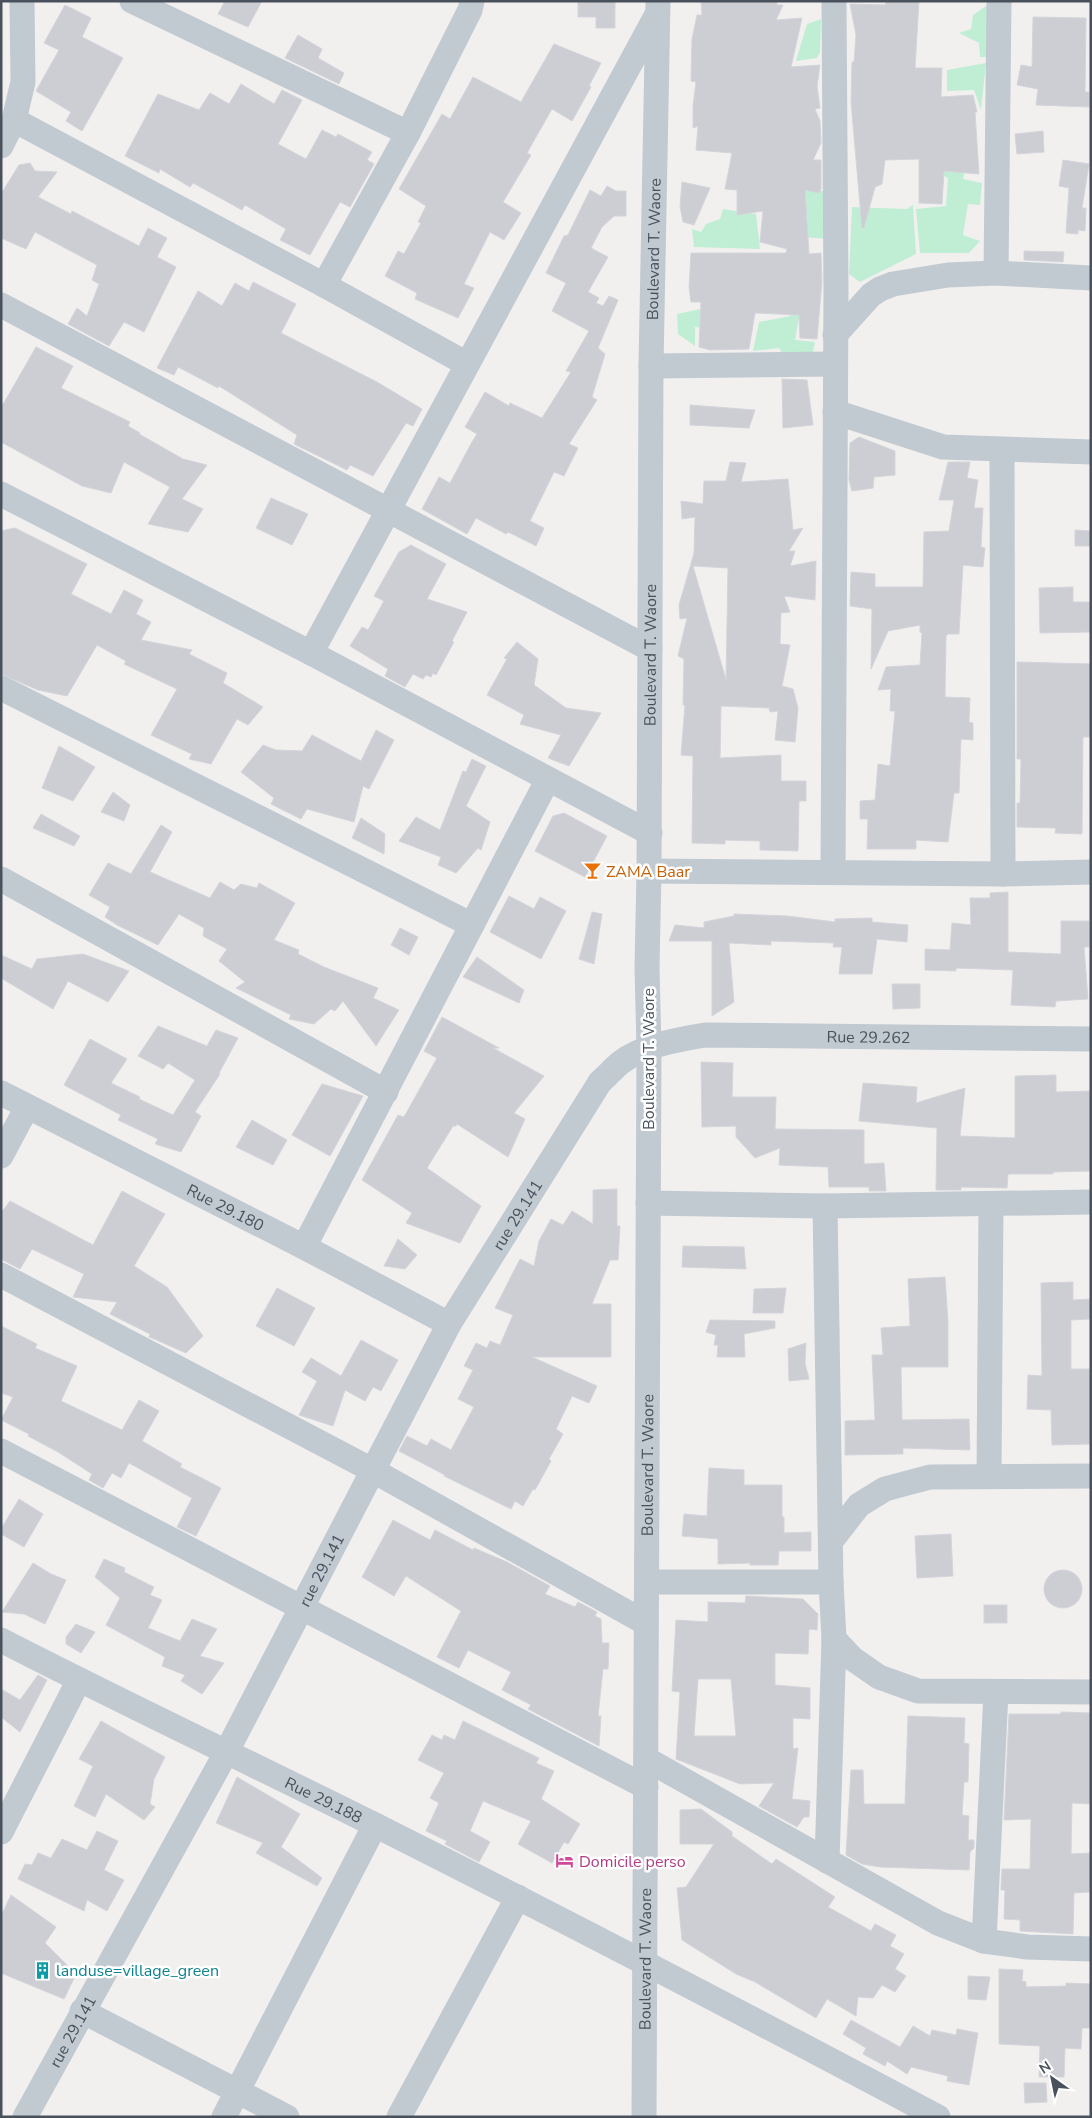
<svg xmlns="http://www.w3.org/2000/svg" width="1092" height="2118" viewBox="0 0 1092 2118" font-family="'Nunito Sans',sans-serif">
<style>
.green{fill:#c0eed4}
.building{fill:#ccced4;stroke:#d4d5db;fill-rule:evenodd}
.lines{fill:none;stroke-linecap:round;stroke-linejoin:round}
.minor{stroke:#c1c9d1;stroke-width:25}
.labels{text-anchor:middle;stroke-width:5;stroke-linejoin:round;paint-order:stroke}
.street-label{font-size:16px;fill:#48515c;stroke:#fff}
.food-label{font-size:16px;fill:#c56008;stroke:#fff;text-anchor:start}
.hotel-label{font-size:16px;fill:#b23c85;stroke:#fff;text-anchor:start}
.culture-label{font-size:16px;fill:#0d838f;stroke:#fff;text-anchor:start}
</style>
<rect width="100%" height="100%" fill="#f2f0ef"/>
<g class="green">
<polygon points="989,4 989,57 980,57 979,43 959,33 971,29 973,15"/>
<polygon points="821,19 820,52 817,58 796,61 807,24"/>
<polygon points="986,63 981,110 974,90 947,91 947,70"/>
<polygon points="946,146 969,149 963,179 982,183 980,205 968,204 963,235 980,241 969,253 920,253 916,209 946,206 948,178 942,175"/>
<polygon points="802,191 827,191 830,239 801,237 801,232 808,231 806,211 786,214"/>
<polygon points="913,205 916,254 860,282 849,274 852,207 907,209"/>
<polygon points="723,209 756,214 760,249 694,247 692,229 701,232 706,224 720,219"/>
<polygon points="705,308 711,328 695,327 695,346 678,334 677,314"/>
<polygon points="795,310 803,316 799,318 795,340 815,342 812,356 782,353 779,348 753,351 759,322 790,316"/>
</g>
<g class="building">
<polygon points="225,1 262,1 248,27 218,14"/>
<polygon points="578,1 615,1 615,28 596,28 596,17 578,17"/>
<polygon points="701,1 777,1 777,5 783,5 776,20 802,18 791,67 820,65 817,86 820,108 815,109 820,121 821,143 813,160 821,160 821,189 819,193 805,190 809,254 821,253 822,281 817,339 800,338 799,315 755,313 749,349 710,350 699,347 701,302 691,302 689,287 691,253 786,253 787,249 760,242 763,211 737,215 737,190 725,189 732,153 696,150 698,126 693,128 693,106 696,82 691,81 692,39 697,15 702,15"/>
<polygon points="886,1 919,1 915,68 942,68 941,97 973,95 977,112 975,112 979,174 944,171 942,204 919,203 919,159 885,160 882,184 875,187 864,228 862,228 851,102 852,62 854,62 856,35 850,4 885,5"/>
<polygon points="65,5 91,18 82,37 123,58 82,131 66,121 71,112 36,91 59,50 44,43"/>
<polygon points="1033,17 1086,18 1085,92 1089,92 1089,107 1036,105 1038,89 1017,85 1021,65 1032,67"/>
<polygon points="298,35 322,49 318,58 344,73 339,84 285,58"/>
<polygon points="554,44 601,63 589,86 591,87 572,121 552,109 540,130 527,153 531,155 503,202 521,213 504,240 490,232 464,284 474,288 458,318 415,299 417,293 385,276 398,251 404,254 421,223 418,222 426,206 399,189 442,114 450,119 473,77 521,102"/>
<polygon points="241,84 274,104 282,90 302,100 278,144 306,159 322,130 336,137 338,134 372,152 367,160 374,164 350,207 340,202 310,255 280,240 286,229 245,205 242,210 193,183 190,187 160,169 159,173 125,156 158,94 199,110 210,93 229,104"/>
<polygon points="1043,131 1044,152 1017,154 1015,134"/>
<polygon points="1063,160 1089,164 1082,208 1086,208 1085,231 1078,230 1078,234 1066,233 1069,188 1059,186"/>
<polygon points="30,163 35,171 57,172 38,197 71,214 72,211 139,246 148,228 167,238 157,257 176,267 144,332 124,322 109,346 68,324 77,308 87,316 99,284 92,280 97,265 35,232 26,249 1,238 1,194 19,165"/>
<polygon points="682,182 710,188 694,225 683,222 680,206"/>
<polygon points="607,186 616,191 626,191 626,216 614,216 602,227 591,248 608,257 588,292 599,298 596,303 603,306 609,296 618,300 598,348 605,354 592,397 597,400 569,444 578,448 564,476 554,472 530,521 544,528 536,546 508,532 506,534 476,518 467,534 422,509 439,477 450,483 472,442 477,434 465,427 485,392 509,406 510,403 542,418 571,372 566,371 589,331 552,311 566,283 546,273 564,236 568,235 590,190 601,196"/>
<polygon points="1024,251 1064,252 1063,262 1024,260"/>
<polygon points="253,282 296,304 281,333 377,382 422,409 413,426 406,423 373,476 350,465 347,470 294,444 297,435 219,386 218,388 178,367 174,375 157,368 198,291 222,306 235,283 249,291"/>
<polygon points="36,347 73,366 61,388 130,422 128,426 140,433 139,434 183,459 207,465 182,499 203,509 188,532 148,524 170,487 124,462 111,493 82,486 1,442 1,408"/>
<polygon points="782,379 807,380 813,425 783,428"/>
<polygon points="690,405 755,410 749,428 690,425"/>
<polygon points="859,437 895,451 895,475 874,477 873,488 852,491 849,480 850,443"/>
<path d="M730,462L746,463L741,482L788,479L793,530L803,528L789,551H795L790,566L816,561L815,600L784,596L790,612L781,613L780,644L790,645L782,686L793,689L798,708L795,742L775,740L778,711L770,712L769,708L721,706L720,758L781,755V781H806V801H799L798,851L760,850V841L725,840V844L692,843L693,756L681,755L685,705H683L684,659L678,656L687,618L680,619L679,605L694,553L695,517L682,519L681,501L703,504L704,481H726ZM693,566L728,568L726,680Z"/>
<polygon points="948,462 970,462 967,478 978,480 974,508 983,508 981,547 985,548 983,567 963,565 959,634 948,634 946,636 945,697 970,698 969,722 973,723 973,740 961,739 959,793 954,793 948,842 916,840 916,849 867,849 868,819 860,819 860,801 875,800 878,764 890,766 895,711 890,711 891,689 878,690 886,667 920,665 922,633 920,632 920,625 888,631 871,669 872,609 850,606 851,572 875,574 875,587 923,587 924,532 949,531 954,500 939,500"/>
<polygon points="271,498 308,514 292,545 256,528"/>
<polygon points="15,528 87,564 71,594 111,614 124,590 143,600 136,614 151,622 141,640 192,650 189,654 227,673 223,683 263,707 248,725 237,719 211,764 189,759 192,754 151,735 177,689 124,664 126,661 97,645 67,696 38,690 1,674 1,531"/>
<polygon points="1075,530 1091,531 1091,546 1075,546"/>
<polygon points="411,545 446,564 427,599 467,612 452,641 454,642 436,675 433,673 431,677 426,675 423,679 413,674 405,687 385,676 388,669 350,646 362,627 368,630 384,601 374,596 399,552"/>
<polygon points="1073,587 1073,602 1091,602 1091,632 1040,633 1039,588"/>
<polygon points="517,642 538,659 534,685 566,708 601,713 569,766 548,758 561,735 520,724 524,715 487,695 507,659 504,658"/>
<polygon points="1017,662 1091,664 1091,737 1083,737 1082,834 1055,833 1056,828 1017,827 1017,803 1020,803 1021,759 1017,759"/>
<polygon points="376,730 394,740 369,789 363,786 354,822 307,809 301,819 271,804 274,798 241,772 263,745 276,750 302,751 312,735 361,761"/>
<polygon points="59,746 95,767 73,801 42,788"/>
<polygon points="472,759 486,766 466,806 490,822 481,850 478,848 456,873 438,865 441,857 399,841 416,817 440,830 463,771 466,772"/>
<polygon points="113,792 130,805 124,821 101,812"/>
<polygon points="564,813 607,836 585,877 535,851 553,816"/>
<polygon points="41,814 80,836 74,846 33,828"/>
<polygon points="361,818 385,834 384,854 352,838"/>
<polygon points="161,825 172,832 150,872 210,898 220,882 234,890 241,884 257,888 259,883 295,903 274,940 299,950 298,954 324,967 378,988 373,998 399,1010 376,1046 343,1001 335,1011 331,1009 314,1024 289,1019 291,1015 236,988 245,982 219,961 227,949 203,936 204,928 179,914 158,945 117,925 105,917 110,907 89,895 108,863 131,874"/>
<polygon points="1008,892 1008,952 1061,954 1061,921 1089,921 1089,947 1084,947 1088,999 1056,1001 1055,1007 1011,1005 1013,970 956,968 956,971 925,970 925,949 950,950 952,923 971,925 970,898 990,898 990,893"/>
<polygon points="509,896 534,909 540,897 566,911 541,959 490,932"/>
<polygon points="592,912 602,914 594,964 579,959"/>
<polygon points="734,914 787,916 835,922 835,919 872,918 872,922 908,925 907,942 877,939 872,974 839,974 842,947 833,947 834,943 771,941 771,945 729,943 734,1002 712,1016 712,941 669,941 675,925 704,928 704,922 734,916"/>
<polygon points="400,928 418,937 409,955 391,945"/>
<polygon points="83,954 129,971 108,1002 68,981 53,1009 1,978 1,955 32,969 37,959"/>
<polygon points="477,957 524,990 519,1003 463,977"/>
<polygon points="892,984 920,984 920,1008 893,1009"/>
<polygon points="442,1017 499,1048 493,1048 544,1076 514,1113 525,1119 508,1157 457,1124 456,1126 453,1126 427,1168 481,1206 460,1243 406,1223 412,1213 362,1180 398,1115 404,1117 437,1058 424,1051"/>
<polygon points="158,1026 207,1046 216,1030 238,1038 219,1073 220,1074 195,1112 201,1116 181,1152 155,1144 158,1139 118,1120 121,1115 64,1085 90,1039 127,1059 111,1083 140,1097 139,1099 173,1115 195,1080 168,1063 163,1069 138,1056"/>
<polygon points="701,1062 733,1063 732,1097 776,1097 775,1129 864,1130 864,1164 884,1163 886,1191 869,1191 869,1187 829,1187 828,1167 779,1165 780,1148 755,1158 736,1137 736,1126 702,1127"/>
<polygon points="1056,1075 1056,1092 1091,1091 1091,1171 1053,1172 1053,1174 1008,1174 1007,1188 961,1187 961,1190 936,1190 937,1128 859,1121 863,1083 917,1087 916,1103 965,1088 960,1136 1015,1138 1015,1076"/>
<polygon points="322,1084 363,1096 330,1156 292,1135"/>
<polygon points="252,1120 287,1140 273,1165 236,1147"/>
<polygon points="617,1189 617,1226 620,1226 618,1260 610,1260 592,1304 611,1304 611,1357 532,1357 597,1386 589,1403 572,1396 556,1429 563,1434 549,1459 551,1461 535,1490 533,1489 523,1506 515,1501 511,1509 444,1476 445,1475 399,1451 407,1436 427,1446 431,1439 451,1450 474,1407 458,1399 473,1370 464,1366 476,1343 487,1348 490,1341 500,1345 513,1315 495,1308 520,1259 534,1266 539,1241 551,1219 563,1225 572,1211 593,1224 593,1190"/>
<polygon points="122,1191 165,1214 134,1266 167,1287 203,1336 186,1353 152,1338 149,1337 150,1334 110,1314 117,1302 73,1297 84,1274 32,1249 20,1269 1,1259 1,1213 10,1201 93,1245"/>
<polygon points="398,1239 417,1255 405,1269 384,1266"/>
<polygon points="683,1246 744,1247 746,1269 682,1267"/>
<polygon points="945,1277 948,1322 948,1367 901,1367 902,1420 969,1419 970,1450 903,1448 903,1454 845,1455 845,1421 875,1420 872,1355 883,1355 881,1328 910,1326 908,1279"/>
<polygon points="1073,1282 1073,1300 1091,1299 1091,1319 1071,1320 1071,1369 1091,1369 1091,1444 1052,1445 1051,1410 1027,1409 1028,1375 1042,1376 1041,1283"/>
<polygon points="277,1288 315,1308 294,1346 256,1326"/>
<polygon points="786,1288 783,1313 753,1313 754,1289"/>
<polygon points="710,1320 775,1321 775,1328 744,1334 745,1357 717,1357 718,1345 714,1345 716,1335 706,1332"/>
<polygon points="1,1326 37,1344 35,1348 77,1366 61,1401 122,1430 139,1400 159,1411 142,1441 182,1464 180,1467 221,1488 196,1536 177,1527 192,1498 129,1463 121,1478 112,1473 103,1488 89,1480 92,1474 58,1452 28,1436 29,1434 1,1420 13,1397 1,1393"/>
<polygon points="361,1340 398,1360 381,1391 373,1387 365,1401 345,1390 333,1426 299,1415 317,1381 302,1372 311,1358 341,1376"/>
<polygon points="806,1343 805,1363 809,1379 789,1381 788,1349"/>
<polygon points="709,1468 744,1470 744,1485 782,1485 782,1517 784,1517 784,1533 811,1532 811,1551 779,1551 778,1565 750,1565 750,1563 718,1564 718,1539 682,1536 684,1514 707,1516"/>
<polygon points="19,1499 43,1514 24,1547 1,1534 1,1529"/>
<polygon points="393,1520 430,1540 435,1530 473,1550 474,1548 507,1562 550,1586 545,1594 575,1607 578,1602 597,1612 595,1616 601,1619 602,1643 609,1643 608,1669 603,1669 598,1716 601,1716 599,1746 528,1709 531,1705 502,1690 511,1672 468,1650 459,1668 437,1657 461,1611 406,1576 394,1596 362,1577"/>
<polygon points="951,1534 953,1576 917,1578 915,1536"/>
<polygon points="104,1559 125,1568 124,1572 154,1587 150,1595 162,1600 148,1628 180,1641 192,1619 217,1629 200,1656 224,1663 202,1694 181,1681 185,1675 162,1666 165,1657 106,1625 120,1598 95,1577"/>
<polygon points="33,1563 51,1574 66,1580 45,1624 24,1614 2,1612"/>
<circle cx="1063" cy="1589" r="19"/>
<path d="M746,1596L803,1599L818,1614L817,1630L809,1629L808,1654L775,1653V1685L810,1688V1719L793,1718V1749L798,1748L792,1799L810,1801L809,1817H804L797,1827L759,1806L774,1783L740,1784L676,1759L680,1692L672,1691L676,1620L708,1622V1602L745,1603ZM698,1679H731L736,1736H694Z"/>
<rect x="984" y="1605" width="23" height="18"/>
<polygon points="76,1624 95,1632 81,1653 66,1644 66,1637"/>
<polygon points="38,1675 47,1680 20,1732 1,1717 1,1689 20,1700"/>
<polygon points="1061,1712 1091,1713 1091,1804 1072,1803 1071,1854 1091,1853 1091,1892 1074,1893 1073,1934 1020,1931 1020,1920 1004,1919 1005,1890 1001,1890 1002,1869 1030,1869 1031,1819 1004,1820 1009,1714 1061,1714"/>
<polygon points="908,1716 965,1718 964,1743 969,1744 968,1782 964,1782 962,1815 969,1816 968,1840 974,1840 974,1848 970,1852 969,1870 880,1867 862,1864 846,1855 851,1770 863,1770 864,1804 905,1804"/>
<polygon points="101,1721 165,1757 154,1779 150,1804 155,1807 144,1820 106,1794 95,1817 74,1806 93,1766 79,1759"/>
<polygon points="463,1721 539,1758 536,1763 554,1771 541,1799 580,1824 568,1844 564,1842 552,1863 518,1844 531,1821 483,1801 470,1831 490,1842 479,1862 445,1844 447,1841 426,1831 439,1803 430,1798 444,1773 418,1760 432,1735 442,1740 444,1735 455,1740"/>
<polygon points="237,1777 300,1814 281,1847 322,1878 317,1886 256,1853 263,1843 216,1823"/>
<polygon points="701,1809 732,1832 732,1836 772,1864 776,1859 835,1897 828,1907 871,1931 875,1924 896,1935 890,1946 904,1954 895,1969 906,1976 895,1992 882,1985 873,1998 858,1997 856,2016 827,1999 816,2018 755,1982 736,1974 682,1940 677,1888 686,1887 714,1844 680,1844 680,1810"/>
<polygon points="97,1831 118,1841 104,1870 124,1880 107,1911 87,1900 84,1911 18,1879 25,1864 32,1865 38,1853 51,1858 62,1839 87,1850"/>
<polygon points="11,1895 56,1927 45,1943 76,1974 64,1999 1,1973 1,1916"/>
<polygon points="999,1969 1023,1970 1022,1981 1026,1982 1026,1987 1066,1986 1066,1983 1091,1984 1091,2028 1082,2028 1081,2049 1065,2048 1064,2077 1039,2077 1040,2046 999,2044"/>
<polygon points="968,1976 990,1977 986,2000 968,1999"/>
<polygon points="851,2020 900,2047 913,2026 930,2036 932,2030 956,2035 957,2029 978,2033 969,2085 947,2081 948,2076 911,2067 907,2074 887,2061 885,2066 863,2054 866,2048 843,2034"/>
<polygon points="1024,2083 1046,2083 1047,2102 1025,2103"/>
</g>
<g class="lines">
<g class="minor">
<polyline points="132,1 408,133"/>
<polyline points="14,120 324,285 467,364"/>
<polyline points="1,146 14,120 23,82 22,1"/>
<polyline points="996,273 999,1"/>
<polyline points="324,285 408,133 470,10 472,1"/>
<polyline points="1,305 650,649"/>
<polyline points="835,335 871,295 880,289 893,284 948,275 996,273 1091,278"/>
<polyline points="651,366 835,364"/>
<polyline points="835,412 943,447 1091,452"/>
<polyline points="1002,450 1003,874"/>
<polyline points="1,494 311,653 650,833"/>
<polyline points="311,653 655,18"/>
<polyline points="1,688 472,925"/>
<polyline points="649,871 1003,874 1091,872"/>
<polyline points="833,872 836,292 834,1"/>
<polyline points="1,879 386,1092"/>
<path id="s1" d="M1,1093L304,1247L449,1324"/>
<polyline points="1,1156 27,1107"/>
<polyline points="648,1203 825,1206 1091,1202"/>
<polyline points="825,1206 831,1582 834,1639 827,1861"/>
<polyline points="304,1247 548,779"/>
<polyline points="1,1275 372,1470 646,1623"/>
<polyline points="1,1451 646,1787"/>
<polyline points="989,1475 991,1205"/>
<polyline points="831,1541 859,1505 885,1489 930,1477 1091,1476"/>
<polyline points="647,1582 831,1582"/>
<polyline points="834,1639 853,1659 879,1677 918,1691 1091,1692"/>
<path id="s2" d="M1,1640C125,1704 251,1763 375,1825C564,1920 752,2018 938,2117"/>
<polyline points="646,1759 938,1923 984,1941 1027,1947 1091,1949"/>
<polyline points="1,1832 79,1680"/>
<polyline points="984,1941 996,1692"/>
<polyline points="82,2011 287,2117"/>
<path id="s3" d="M25,2117L227,1751L449,1324L600,1082C607,1076 613,1069 620,1063C644,1045 676,1040 705,1035L1091,1039"/>
<polyline points="224,2117 375,1825"/>
<polyline points="399,2117 518,1897"/>
<path id="s4" d="M644,2117L649,1048L647,968L649,871L651,366L658,1"/>
</g>
</g>
<defs>
<symbol id="bar-bare" viewBox="-9 -9 18 18"><path d="M-6-5H6L.8 .8V4.5H3.5V6h-7V4.5H-.8V.8Z" fill="#e8710a" stroke="#fff" stroke-width="2.5" paint-order="stroke"/></symbol>
<symbol id="hotel-bare" viewBox="-9 -9 18 18"><path d="M-6-4.5h1.5V1H6V5H4.5V3h-9V5H-6ZM-4 0a1.8 1.8 0 1 1 3.6 0ZM.5 0V-2.5h3Q6-2.5 6 0Z" fill="#d1479c" stroke="#fff" stroke-width="2.5" paint-order="stroke"/></symbol>
<symbol id="building-bare" viewBox="-9 -9 18 18"><path d="M-4-6H4V6H1V3H-1V6H-4ZM-2.5-4.3h1.7v1.8h-1.7ZM.8-4.3h1.7v1.8H.8ZM-2.5-1h1.7V.8h-1.7ZM.8-1h1.7V.8H.8Z" fill="#0f9aa8" stroke="#fff" stroke-width="2.5" paint-order="stroke"/></symbol>
</defs>
<g fill-rule="evenodd">
<use href="#bar-bare" x="580" y="858" width="25" height="25"/>
<use href="#hotel-bare" x="552" y="1848" width="25" height="25"/>
<use href="#building-bare" x="30" y="1958" width="25" height="25"/>
</g>
<g class="labels">
<g class="street-label">
<text dy="6" stroke="none"><textPath href="#s4" startOffset="1868">Boulevard T. Waore</textPath></text>
<text dy="6" stroke="none"><textPath href="#s4" startOffset="1462">Boulevard T. Waore</textPath></text>
<text dy="6" stroke="none"><textPath href="#s3" startOffset="1466">Rue 29.262</textPath></text>
<text transform="translate(648 1059) rotate(-90)" y="6">Boulevard T. Waore</text>
<text dy="6" stroke="none"><textPath href="#s1" startOffset="252">Rue 29.180</textPath></text>
<text dy="6" stroke="none"><textPath href="#s3" startOffset="1028">rue 29.141</textPath></text>
<text dy="6" stroke="none"><textPath href="#s4" startOffset="652">Boulevard T. Waore</textPath></text>
<text dy="6" stroke="none"><textPath href="#s3" startOffset="622">rue 29.141</textPath></text>
<text dy="6" stroke="none"><textPath href="#s2" startOffset="360">Rue 29.188</textPath></text>
<text dy="6" stroke="none"><textPath href="#s4" startOffset="158">Boulevard T. Waore</textPath></text>
<text dy="6" stroke="none"><textPath href="#s3" startOffset="98">rue 29.141</textPath></text>
</g>
<g class="food-label">
<text x="606" y="877">ZAMA Baar</text>
</g>
<g class="hotel-label">
<text x="579" y="1867">Domicile perso</text>
</g>
<g class="culture-label">
<text x="56" y="1976">landuse=village_green</text>
</g>
</g>
<rect width="1092" height="2118" fill="none" stroke="#48515c" stroke-width="5"/>
<g transform="translate(1052 2078) rotate(327)" stroke="#ffffff" stroke-width="4" paint-order="stroke">
<path d="M0-4L9 19L0 12L-9 19Z" fill="#48515c"/>
<text y="-8" font-size="14" font-weight="bold" text-anchor="middle" fill="#48515c">N</text>
</g>
</svg>
